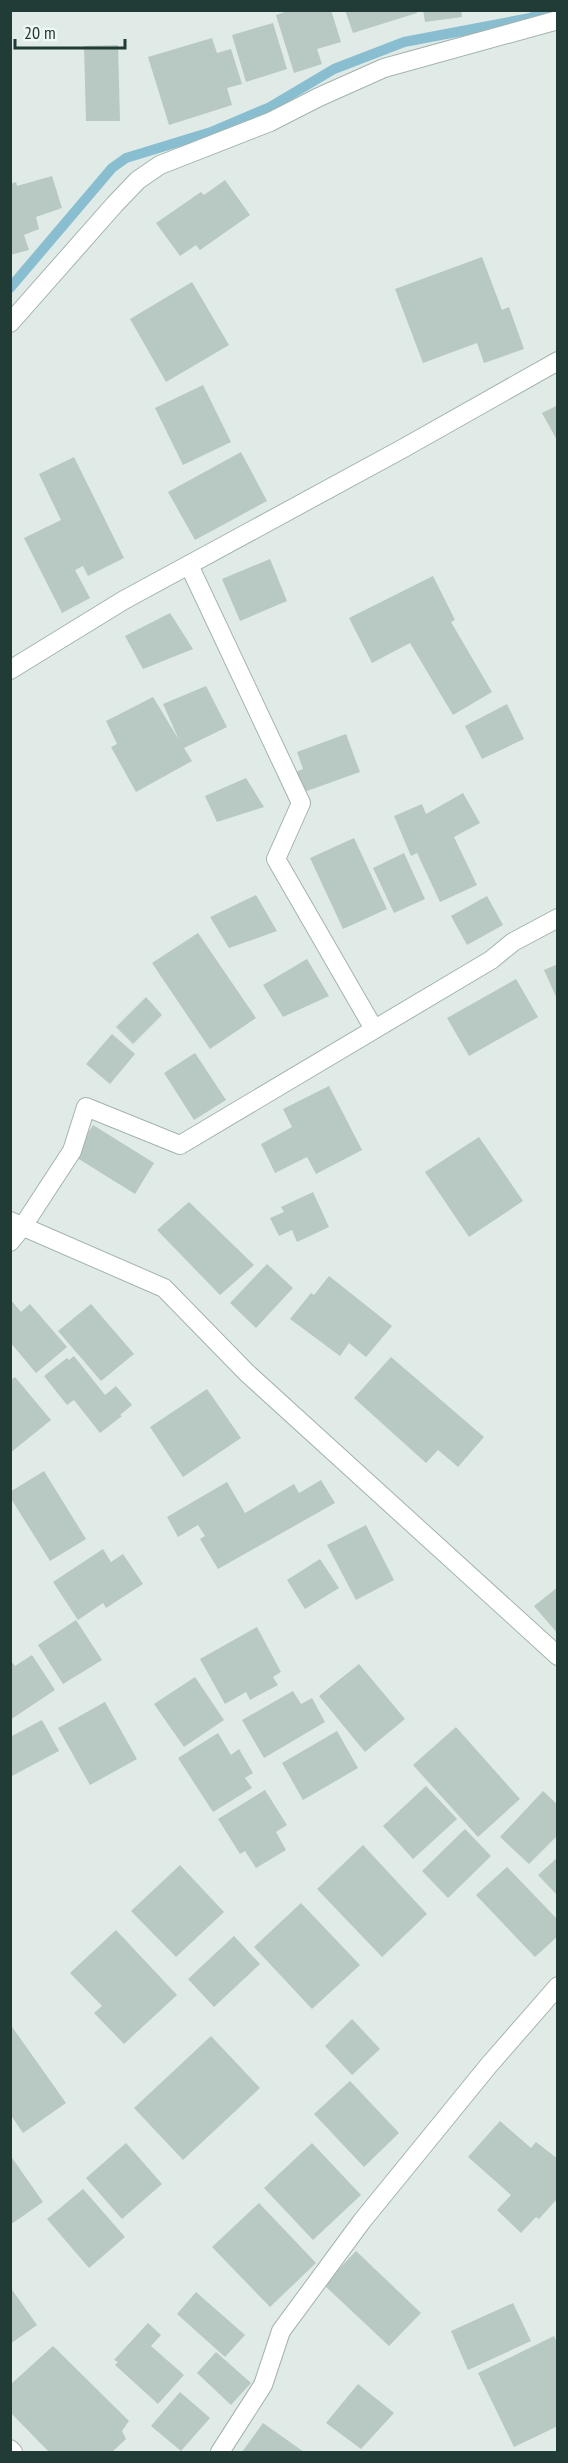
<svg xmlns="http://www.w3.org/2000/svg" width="568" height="2463" viewBox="0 0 568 2463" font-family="'PT Sans Narrow',sans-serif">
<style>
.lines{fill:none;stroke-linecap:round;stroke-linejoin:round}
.stream{stroke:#88bed0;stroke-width:10}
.building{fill:#b8c8c3}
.minor-casing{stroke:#a3b3ae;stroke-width:20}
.minor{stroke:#fff;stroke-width:18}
</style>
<rect width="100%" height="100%" fill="#e0ebe7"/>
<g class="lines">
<polyline class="stream" points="10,288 112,168 126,158 211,132 270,107 334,69 404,42 530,18 551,10"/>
</g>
<g class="building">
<polygon points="290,10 331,10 341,42 317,49 322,64 294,73 276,15"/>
<polygon points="345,10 417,10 417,13 353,33"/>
<polygon points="423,10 461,10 462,17 425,22"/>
<polygon points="273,23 287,69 246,82 232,35"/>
<polygon points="212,38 217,53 231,49 242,84 227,88 232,105 169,125 148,57"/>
<polygon points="118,45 120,121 86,121 84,46"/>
<polygon points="52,176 62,208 36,217 39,229 24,235 29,250 10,255 10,184 16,182 17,186"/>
<polygon points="225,180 250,215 200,250 196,245 180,256 156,223 201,192 204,195"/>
<polygon points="482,257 502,310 509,307 524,349 484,363 477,343 423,363 395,289"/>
<polygon points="192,282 229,345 166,382 130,319"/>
<polygon points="203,385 231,442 183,465 155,408"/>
<polygon points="558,405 558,442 542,413"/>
<polygon points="241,452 267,501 195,540 168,492"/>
<polygon points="74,457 124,558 88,576 83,566 75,570 90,598 62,613 24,538 61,520 39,474"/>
<polygon points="270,559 287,601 240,621 222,579"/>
<polygon points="433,576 455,620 451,622 492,692 453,715 410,643 372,663 349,618"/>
<polygon points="170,613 193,649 143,669 125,636"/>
<polygon points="206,686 227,727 184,748 192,761 136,792 111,747 117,744 106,721 153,697 179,740 163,704"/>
<polygon points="507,704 524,739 482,759 465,726"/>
<polygon points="346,734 360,772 304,792 296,772 303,769 297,752"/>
<polygon points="246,778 264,807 217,822 205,796"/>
<polygon points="463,793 480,823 454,837 477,885 440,902 417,853 411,856 394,816 422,804 426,814"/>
<polygon points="354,838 387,909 343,929 310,858"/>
<polygon points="404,853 425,899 394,913 373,868"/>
<polygon points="256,895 277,931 229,948 210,917"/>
<polygon points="487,896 503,925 467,945 451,916"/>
<polygon points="198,933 256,1018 210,1049 152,963"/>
<polygon points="307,959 329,996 283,1017 263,985"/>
<polygon points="558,964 558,1001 544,970"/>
<polygon points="516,979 538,1017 469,1056 447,1018"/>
<polygon points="146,997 162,1015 133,1044 116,1027"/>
<polygon points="112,1034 135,1054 110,1084 86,1064"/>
<polygon points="195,1053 226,1100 194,1120 164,1073"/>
<polygon points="329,1086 362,1150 316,1174 307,1157 275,1173 261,1144 292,1127 283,1109"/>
<polygon points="93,1125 154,1163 135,1194 74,1156"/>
<polygon points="479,1137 523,1201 469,1237 425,1172"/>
<polygon points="313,1192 329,1227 297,1242 292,1230 279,1236 270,1218 284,1212 281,1207"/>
<polygon points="189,1202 254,1265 220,1295 157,1230"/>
<polygon points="267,1264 293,1288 256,1328 230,1303"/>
<polygon points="329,1276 392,1326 366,1357 349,1343 340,1356 290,1319 311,1293 314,1295"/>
<polygon points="10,1299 21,1312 30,1304 67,1347 36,1373 10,1342"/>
<polygon points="91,1304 134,1354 101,1381 58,1331"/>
<polygon points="74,1356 105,1395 116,1386 132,1405 120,1415 122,1416 100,1433 74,1400 67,1405 44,1376 67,1358 69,1360"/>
<polygon points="391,1357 484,1437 458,1467 438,1450 426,1463 354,1398"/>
<polygon points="15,1377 51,1420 10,1453 10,1381"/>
<polygon points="207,1389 241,1438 183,1477 150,1427"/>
<polygon points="44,1471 86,1539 50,1561 10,1497 10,1492"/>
<polygon points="321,1480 335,1503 218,1569 200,1539 205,1536 198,1525 178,1537 167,1517 227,1482 245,1513 294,1484 299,1493"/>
<polygon points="366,1525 394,1580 356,1600 327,1545"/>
<polygon points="103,1549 111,1562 123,1554 143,1584 106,1608 103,1603 78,1620 53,1582"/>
<polygon points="320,1559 339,1588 305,1609 287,1580"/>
<polygon points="558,1587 558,1634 534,1606"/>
<polygon points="76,1620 102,1660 63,1684 38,1645"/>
<polygon points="257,1627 281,1672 273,1677 278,1685 250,1700 246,1692 225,1704 200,1659"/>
<polygon points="32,1655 55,1690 10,1720 10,1660 15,1666"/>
<polygon points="359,1664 405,1719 365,1752 319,1696"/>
<polygon points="195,1677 224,1720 184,1747 154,1704"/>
<polygon points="293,1691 301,1704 312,1698 325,1722 264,1758 242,1720"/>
<polygon points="105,1702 137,1759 90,1785 58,1728"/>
<polygon points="42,1720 59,1751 10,1777 10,1737"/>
<polygon points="456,1727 520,1799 478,1837 413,1765"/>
<polygon points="337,1731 358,1768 303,1800 282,1763"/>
<polygon points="218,1733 231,1755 239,1749 253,1773 245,1778 252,1788 213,1812 178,1758"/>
<polygon points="426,1786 457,1819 413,1859 383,1826"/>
<polygon points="265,1790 287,1825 276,1832 286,1850 256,1868 245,1851 240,1854 218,1819"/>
<polygon points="543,1791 558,1805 558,1835 529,1864 500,1837"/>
<polygon points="465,1829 491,1856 448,1898 422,1871"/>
<polygon points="363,1845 427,1914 382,1957 317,1889"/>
<polygon points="558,1857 558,1896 538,1875"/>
<polygon points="180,1865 224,1912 176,1957 131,1911"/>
<polygon points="507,1867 558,1920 558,1936 535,1957 476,1895"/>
<polygon points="301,1903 360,1965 312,2009 254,1947"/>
<polygon points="116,1930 177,1995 124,2044 94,2013 102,2006 70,1973"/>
<polygon points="234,1936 260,1964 214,2007 188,1979"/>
<polygon points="352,2019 380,2049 352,2075 325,2046"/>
<polygon points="10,2024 66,2103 23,2133 10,2114"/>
<polygon points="211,2036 260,2088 183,2160 134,2108"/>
<polygon points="350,2081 399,2133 364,2167 314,2114"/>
<polygon points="500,2121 531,2148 536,2142 558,2159 558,2198 539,2219 536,2217 521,2233 497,2210 511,2195 468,2157"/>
<polygon points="126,2143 162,2184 122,2219 86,2178"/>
<polygon points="312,2143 361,2195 313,2240 264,2188"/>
<polygon points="10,2155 43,2202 10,2225"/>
<polygon points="83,2189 125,2237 89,2268 47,2219"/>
<polygon points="259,2203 316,2263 270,2307 212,2247"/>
<polygon points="356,2251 421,2313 389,2346 324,2285"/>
<polygon points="10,2287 37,2325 10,2344"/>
<polygon points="196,2292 245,2335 225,2357 177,2314"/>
<polygon points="513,2303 531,2341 468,2370 451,2331"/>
<polygon points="148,2323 161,2335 151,2346 184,2375 158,2404 115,2365 118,2362 114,2360"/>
<polygon points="554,2336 558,2344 558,2426 514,2447 478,2373"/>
<polygon points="53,2346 129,2421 122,2431 126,2439 112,2452 49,2452 10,2412 10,2385"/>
<polygon points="216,2352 251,2383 231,2405 197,2373"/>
<polygon points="358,2384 394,2413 361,2449 326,2423"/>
<polygon points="180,2392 210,2418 181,2451 151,2426"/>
<polygon points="263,2423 304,2452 242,2452"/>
</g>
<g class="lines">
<defs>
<g id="minor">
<polyline points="10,323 115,204 138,180 160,165 270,122 319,97 384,68 558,20"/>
<polyline points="189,565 301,803 276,859 374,1029"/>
<polyline points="10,670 124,600 402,449 558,361"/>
<polyline points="10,1221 164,1288 247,1373 558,1656"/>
<polyline points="10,1242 23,1226 72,1151 86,1107 180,1145 491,960 513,942 558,918"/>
<polyline points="10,2449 13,2452"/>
<polyline points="220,2452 263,2385 281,2331 362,2221 489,2065 558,1986"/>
</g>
</defs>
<use href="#minor" class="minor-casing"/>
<use href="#minor" class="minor"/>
</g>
<rect width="568" height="2463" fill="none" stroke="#213b36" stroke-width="24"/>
<path d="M15 39v9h110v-9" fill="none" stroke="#213b36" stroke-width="3"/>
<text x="24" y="39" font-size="18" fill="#213b36" stroke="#f0f7f5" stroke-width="4.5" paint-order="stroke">20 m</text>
</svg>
